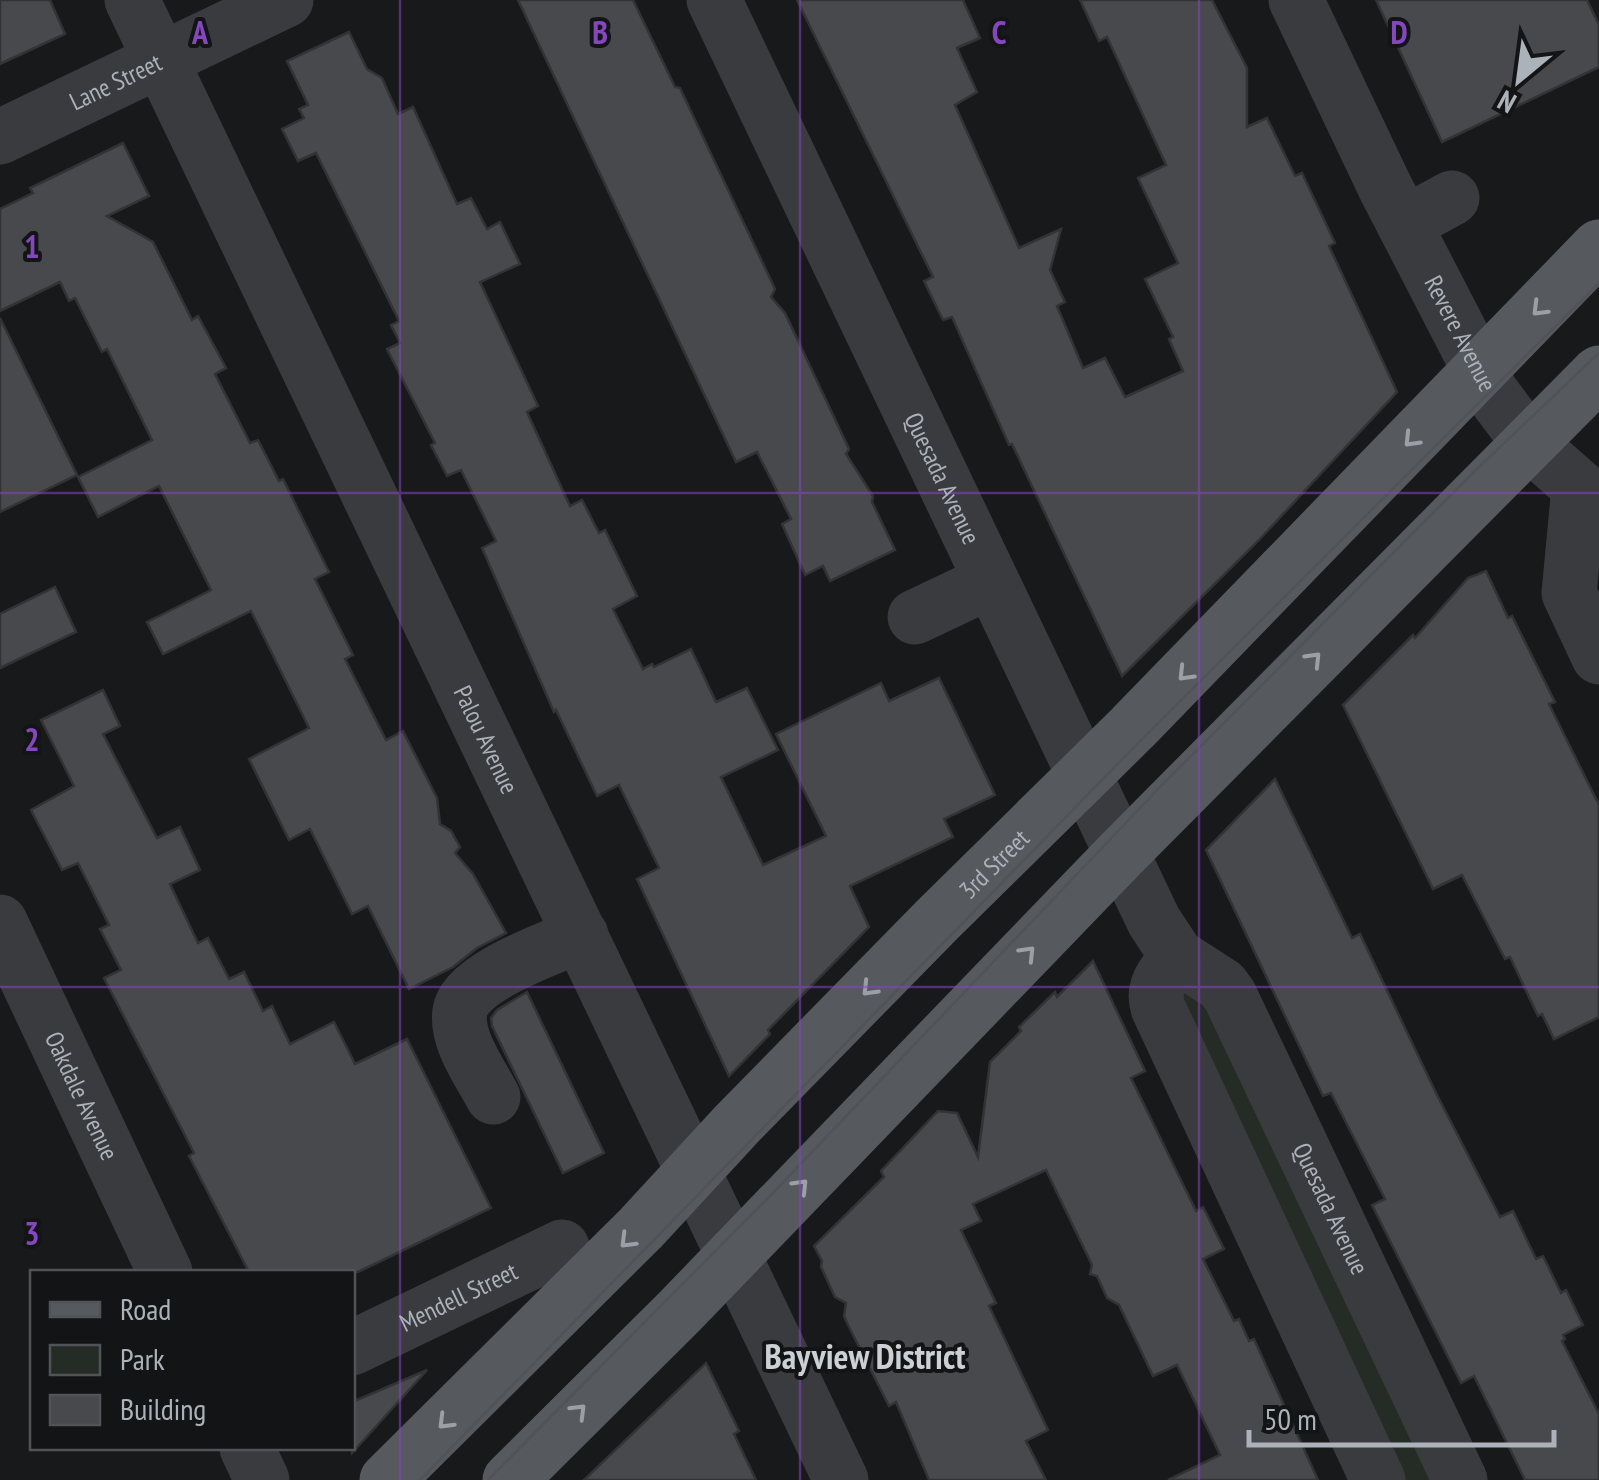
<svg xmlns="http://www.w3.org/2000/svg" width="1599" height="1480" viewBox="0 0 1599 1480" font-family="'PT Sans Narrow',sans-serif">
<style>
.green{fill:#252c25}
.building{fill:#47494d;stroke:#333336;stroke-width:2.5}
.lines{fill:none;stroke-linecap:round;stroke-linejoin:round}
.minor{stroke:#3a3b3f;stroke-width:55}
.major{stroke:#56595e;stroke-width:55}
.tram{stroke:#515358;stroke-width:2.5}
.oneway{stroke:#9ba0a7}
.grid{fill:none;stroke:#8547be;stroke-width:2.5;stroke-opacity:0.55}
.labels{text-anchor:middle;stroke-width:8;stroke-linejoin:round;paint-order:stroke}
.street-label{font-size:25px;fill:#acb2b9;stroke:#131415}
.district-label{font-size:35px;font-weight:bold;fill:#ccd0d5;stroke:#131415}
.grid-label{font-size:32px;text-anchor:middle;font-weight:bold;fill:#8547be;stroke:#131415;stroke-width:8;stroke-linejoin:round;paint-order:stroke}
</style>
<rect width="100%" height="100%" fill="#18191a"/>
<polygon class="green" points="1194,984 1440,1480 1399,1480 1174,995"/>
<g class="building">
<polygon points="0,0 50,0 65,34 0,64"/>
<polygon points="518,0 633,0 675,87 680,88 695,120 775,289 771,297 785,313 849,449 846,454 873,496 872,502 895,550 830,581 823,566 805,575 782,524 791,519 757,452 736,462"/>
<polygon points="797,0 963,0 980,38 957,48 977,92 955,105 1019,248 1061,229 1050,270 1065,302 1057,306 1083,368 1105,358 1125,397 1183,371 1169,339 1173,337 1145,279 1178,263 1138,178 1166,165 1107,37 1099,41 1080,0 1212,0 1247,68 1247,127 1267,118 1295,176 1302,173 1335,243 1329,246 1397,392 1258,541 1122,676 1012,444 1009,445 952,317 943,320 924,281 933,277"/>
<polygon points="1376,0 1587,0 1599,25 1599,67 1442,142"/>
<polygon points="349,32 367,69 382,78 398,114 413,107 457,204 471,198 487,229 500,222 520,264 480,282 538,406 527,412 570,506 582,500 599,533 605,530 637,596 613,609 643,669 652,664 654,667 691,649 716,702 747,688 778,750 721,777 763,865 826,836 776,734 881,683 889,701 939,678 995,795 944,819 953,837 850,886 869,927 768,1030 770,1034 729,1076 637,879 659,868 619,785 597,796 556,710 554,712 482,548 496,541 461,470 447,476 431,445 435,443 387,349 400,343 391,325 399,321 316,153 298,161 282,129 304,118 299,109 308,105 287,61"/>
<polygon points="123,143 149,196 107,216 153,242 192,320 198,316 226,368 215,374 250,443 258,440 279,481 283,479 329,572 315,579 353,655 345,659 386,740 403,731 437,798 440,824 451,831 460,847 455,853 473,874 506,933 477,948 453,967 409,989 368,906 352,914 310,829 289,840 249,759 309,728 251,611 163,654 147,622 211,590 159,486 98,517 78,477 152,440 107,349 102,352 75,298 69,301 60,282 0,311 0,209 33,193 30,188"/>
<polygon points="0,318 77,475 0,512"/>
<polygon points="1486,571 1508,618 1512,616 1555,702 1549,704 1599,805 1599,1017 1554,1039 1542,1014 1538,1016 1510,957 1505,959 1462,875 1433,889 1343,705 1413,635 1415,638 1468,578"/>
<polygon points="55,587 76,632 0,668 0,614"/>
<polygon points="103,690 120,726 103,734 157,838 180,827 200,870 170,884 198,943 208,938 229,979 244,972 263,1011 272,1006 290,1044 334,1022 355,1064 407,1039 491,1208 358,1272 249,1272 189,1156 194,1153 104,978 121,970 100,929 109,925 78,863 62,870 31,810 74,786 41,720"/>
<polygon points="1275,779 1352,938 1360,934 1437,1095 1500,1217 1513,1211 1536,1259 1543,1256 1561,1293 1566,1290 1583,1325 1563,1335 1565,1339 1562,1341 1599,1414 1599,1480 1525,1480 1474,1376 1461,1383 1372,1205 1385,1199 1331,1093 1323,1096 1206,850"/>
<polygon points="1093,961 1145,1071 1131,1078 1196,1211 1203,1207 1224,1249 1203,1259 1234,1321 1239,1319 1249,1341 1254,1339 1318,1480 1168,1480 1220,1455 1177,1365 1153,1376 1119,1305 1107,1298 1097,1276 1090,1274 1092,1265 1046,1170 973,1204 981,1221 961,1230 996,1303 989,1306 1048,1430 1026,1441 1046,1480 929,1480 896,1402 889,1406 848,1325 844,1316 846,1303 835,1297 821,1267 822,1261 814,1246 884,1177 881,1171 938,1111 957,1113 978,1157 990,1062 1021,1031 1019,1027 1055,992 1057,997"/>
<polygon points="527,992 604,1153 563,1173 492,1026 491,1018 497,1010"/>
<polygon points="706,1363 739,1431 734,1434 756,1480 584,1480"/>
<polygon points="427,1370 352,1453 352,1402"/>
</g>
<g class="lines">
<g class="minor">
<path id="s1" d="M132,0L841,1480"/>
<path id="s2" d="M714,0L1154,921L1177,956L1222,985L1230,996L1460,1480"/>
<path id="s3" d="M1296,0L1385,187L1491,392L1530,444L1579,487"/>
<path id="s4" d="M0,137L286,0"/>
<polyline points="1404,224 1452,198"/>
<polyline points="1579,487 1569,593 1599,657"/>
<polyline points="915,617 991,581"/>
<path id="s5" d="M0,922L165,1272"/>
<path d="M1177,956C1165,973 1151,986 1158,1008L1378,1480"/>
<path d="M493,1097C481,1074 455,1039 460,1011C465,977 551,948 581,935"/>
<path id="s6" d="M352,1348L562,1247"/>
<polyline points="247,1448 262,1480"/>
</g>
<g class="major">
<path id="s7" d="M387,1480L641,1228L737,1124L937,920L1133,727L1599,247"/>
<polyline points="510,1480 680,1311 1122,853 1599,373"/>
</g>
<g class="tram">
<polyline points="420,1480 1140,741 1599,283"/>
<polyline points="488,1480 772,1194 1161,786 1478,468 1599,353"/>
</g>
</g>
<defs><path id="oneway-chevron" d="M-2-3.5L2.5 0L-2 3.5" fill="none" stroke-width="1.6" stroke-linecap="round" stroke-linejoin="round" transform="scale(2.5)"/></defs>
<g class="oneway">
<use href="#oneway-chevron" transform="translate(1539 309) rotate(135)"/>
<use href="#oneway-chevron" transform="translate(1411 440) rotate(134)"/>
<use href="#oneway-chevron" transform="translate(1314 659) rotate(-46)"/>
<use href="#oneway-chevron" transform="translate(1185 674) rotate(134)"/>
<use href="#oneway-chevron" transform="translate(1028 953) rotate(-46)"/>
<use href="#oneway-chevron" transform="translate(869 989) rotate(134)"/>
<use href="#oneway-chevron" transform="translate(801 1186) rotate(-46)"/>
<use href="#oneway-chevron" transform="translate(627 1241) rotate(135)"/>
<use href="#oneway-chevron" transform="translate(579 1411) rotate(-45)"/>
<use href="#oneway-chevron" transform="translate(445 1422) rotate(135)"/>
</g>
<path class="grid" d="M400,0V1480M800,0V1480M1199,0V1480M0,493H1599M0,987H1599"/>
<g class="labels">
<g class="street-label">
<text dy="9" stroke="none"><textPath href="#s4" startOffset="128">Lane Street</textPath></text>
<text dy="9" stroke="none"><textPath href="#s3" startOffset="372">Revere Avenue</textPath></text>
<text dy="9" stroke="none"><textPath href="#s2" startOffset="530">Quesada Avenue</textPath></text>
<text dy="9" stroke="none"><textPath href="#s1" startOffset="820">Palou Avenue</textPath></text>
<text dy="9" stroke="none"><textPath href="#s7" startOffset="865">3rd Street</textPath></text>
<text dy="9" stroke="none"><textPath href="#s5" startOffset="192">Oakdale Avenue</textPath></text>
<text dy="9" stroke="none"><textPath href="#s2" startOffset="1365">Quesada Avenue</textPath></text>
<text dy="9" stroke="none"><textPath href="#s6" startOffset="118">Mendell Street</textPath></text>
</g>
<g class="district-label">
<text x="865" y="1369">Bayview District</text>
</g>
</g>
<g class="grid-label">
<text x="200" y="44">A</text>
<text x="600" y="44">B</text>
<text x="999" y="44">C</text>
<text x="1399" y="44">D</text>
<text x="32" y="258">1</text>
<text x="32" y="751">2</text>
<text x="32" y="1245">3</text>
</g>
<rect x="30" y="1270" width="325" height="180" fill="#131415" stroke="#505357" stroke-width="2.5"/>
<rect x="50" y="1302" width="50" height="15" fill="#56595e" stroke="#505357" stroke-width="2.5"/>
<text x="120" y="1320" font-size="30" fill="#acb2b9">Road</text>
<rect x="50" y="1345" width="50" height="30" fill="#252c25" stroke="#505357" stroke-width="2.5"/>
<text x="120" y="1370" font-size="30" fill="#acb2b9">Park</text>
<rect x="50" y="1395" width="50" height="30" fill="#47494d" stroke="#505357" stroke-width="2.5"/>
<text x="120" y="1420" font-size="30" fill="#acb2b9">Building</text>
<g transform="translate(1519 80) rotate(209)" stroke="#131415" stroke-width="8" paint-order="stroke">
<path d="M0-8L18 38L0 25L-18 38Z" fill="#acb2b9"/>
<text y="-15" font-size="28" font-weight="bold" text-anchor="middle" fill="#acb2b9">N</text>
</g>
<path d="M1249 1430v15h305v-15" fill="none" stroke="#acb2b9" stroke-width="5"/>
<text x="1264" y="1430" font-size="30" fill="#acb2b9" stroke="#131415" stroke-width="8" paint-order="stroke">50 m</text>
</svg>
